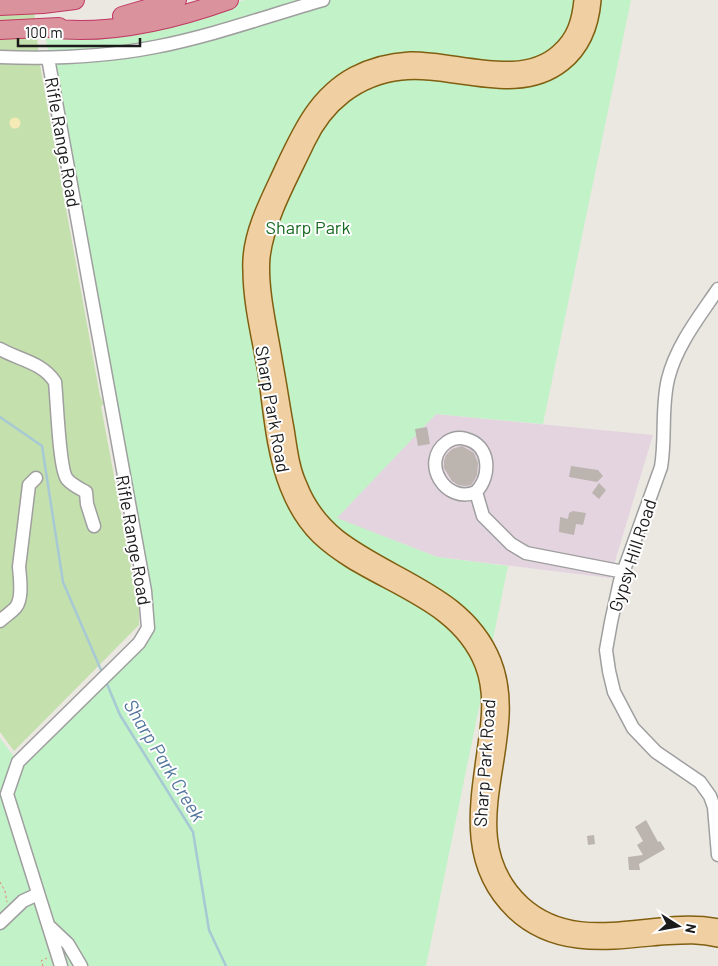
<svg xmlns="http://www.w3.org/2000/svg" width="718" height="966" viewBox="0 0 718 966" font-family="Barlow,sans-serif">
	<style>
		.industrial { fill: #e4d4e0 }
		.grass { fill: #c4e0ad }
		.sand { fill: #f5eab6 }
		.park { fill: #c2f2c7 }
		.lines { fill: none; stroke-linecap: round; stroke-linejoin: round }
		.stream { stroke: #a7c9d4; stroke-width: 2.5 }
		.building { fill: #bbb4af }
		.minor-casing { stroke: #9f9f9f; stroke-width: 15 }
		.major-casing { stroke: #815f11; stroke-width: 18 }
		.highway-casing { stroke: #c03863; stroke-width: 20 }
		.path { stroke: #e88576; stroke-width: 1; stroke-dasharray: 2.5 2.5; stroke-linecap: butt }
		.minor { stroke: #fff; stroke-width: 12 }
		.major { stroke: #f0d0a2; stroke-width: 15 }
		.highway { stroke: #da929d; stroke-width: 18 }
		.labels { text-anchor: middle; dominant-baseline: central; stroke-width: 4; stroke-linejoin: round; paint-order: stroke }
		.street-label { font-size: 18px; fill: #1b1b1b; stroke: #fff }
		.park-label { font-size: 18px; fill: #186a21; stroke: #fff }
		.water-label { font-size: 19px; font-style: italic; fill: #54779e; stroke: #fff }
	</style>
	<rect width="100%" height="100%" fill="#ebe8e2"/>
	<path class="industrial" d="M 436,414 L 653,435 L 610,578 L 437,557 L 336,518 Z"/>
	<path class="grass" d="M 0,0 L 33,0 L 40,65 L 100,396 L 104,404 L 101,406 L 139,610 L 139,625 L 14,751 L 0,732 Z"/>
	<path class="sand" d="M9.5 123a5.5 5.5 0 1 1 11 0a5.5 5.5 0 1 1-11 0Z"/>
	<path class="park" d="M 245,0 L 631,0 L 543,424 L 436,414 L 337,518 L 437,557 L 508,566 L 426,966 L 0,966 L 0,738 L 18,762 L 148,628 L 46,39 L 69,39 L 134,31 Z"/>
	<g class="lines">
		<path class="stream" d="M 0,417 L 42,446 L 63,582 L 101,670
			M 107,684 L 120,715 L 193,832 L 209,930 L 226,966"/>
	</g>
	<path class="building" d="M 427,427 L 430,444 L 418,446 L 415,429 Z
		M 462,446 L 474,453 L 478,463 L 477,475 L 474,481 L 471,485 L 465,486 L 458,485 L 452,481 L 444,468 L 444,461 L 446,455 L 452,449 Z
		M 571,466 L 598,470 L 603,476 L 597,482 L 569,477 Z
		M 599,483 L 606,490 L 599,499 L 592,493 Z
		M 573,511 L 586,513 L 583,525 L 576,524 L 574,535 L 559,532 L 560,517 L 568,519 L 569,513 Z
		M 646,820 L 658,842 L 660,841 L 665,849 L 639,864 L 640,870 L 629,870 L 628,857 L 643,855 L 637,845 L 643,841 L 635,827 Z
		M 594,835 L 595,844 L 588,845 L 587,836 Z"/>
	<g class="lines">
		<defs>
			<path id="minor" d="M 0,57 C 52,59 104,57 155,47 C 212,36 267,16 323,0
				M 48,58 L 145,591 L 148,628 L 139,643 L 18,762 L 7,794 L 61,966
				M 718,289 C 699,317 676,346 668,379 C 661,408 666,439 661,467 L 620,581 L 611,622 L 606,650 L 609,671 L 614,692 L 633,728 L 656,752 L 700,782 L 710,796 L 714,807 L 718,855
				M 0,349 C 19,360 42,362 55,382 C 57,399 59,469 67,479 C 72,485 79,488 86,492 L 87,504 L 94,526
				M 476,492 C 446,505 419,462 447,442 C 453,438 459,437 466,439 C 490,445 492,475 476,492 L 483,516 L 511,544 L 526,553 L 624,572
				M 0,621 C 5,616 12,612 16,607 C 23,598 20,578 19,567 L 29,485 L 36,478
				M 0,923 L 23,901 L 38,894
				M 50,927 L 68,944 L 81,966"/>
			<path id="major" d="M 582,0 C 580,21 575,38 559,52 C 521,87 457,59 410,60 C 391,61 371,66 354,75 C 317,95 301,130 284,166 C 276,184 267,201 260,220 C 254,236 250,253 251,270 C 251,303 260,338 266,372 C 271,408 274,452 288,487 C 295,505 305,522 319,536 C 369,584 456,595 483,665 C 493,691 490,718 486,745 C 478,804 465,864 514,911 C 555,950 608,942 660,937 C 680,936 698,934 718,939
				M 593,0 C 591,25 583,47 563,63 C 517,100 453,66 401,72 C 357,77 325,104 307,142 C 291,176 266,220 262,257 C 259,289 270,332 275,365 C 279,386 282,408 286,429 C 289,448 291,468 299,485 C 307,506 320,523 337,537 C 390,579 466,593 493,661 C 525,740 448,834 522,904 C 579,956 653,914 718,927"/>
			<path id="highway" d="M 0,6 L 43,4 L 75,0
				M 122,16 L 177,0
				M 49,28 C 109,36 173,20 229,0
				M 0,30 L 59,27"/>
		</defs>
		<use href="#minor" class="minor-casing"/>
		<use href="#major" class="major-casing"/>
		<use href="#highway" class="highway-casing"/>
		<path class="path" d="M 0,882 L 5,891 L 7,902
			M 43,966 L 41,961 L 47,958"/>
		<use href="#minor" class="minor"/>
		<use href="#major" class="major"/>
		<use href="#highway" class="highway"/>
	</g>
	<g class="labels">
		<g class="street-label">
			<text transform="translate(63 142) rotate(80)">Rifle Range Road</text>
			<text transform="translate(273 409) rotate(80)">Sharp Park Road</text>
			<text transform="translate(134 540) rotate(80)">Rifle Range Road</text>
			<text transform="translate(632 555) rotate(-72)">Gypsy Hill Road</text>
			<text transform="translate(484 763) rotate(-86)">Sharp Park Road</text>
		</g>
		<g class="park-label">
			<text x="308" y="227">Sharp Park</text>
		</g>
		<g class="water-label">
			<text transform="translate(165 760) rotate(59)">Sharp Park Creek</text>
		</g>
	</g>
	<g transform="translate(678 926) rotate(101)" stroke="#ffffff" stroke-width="4" paint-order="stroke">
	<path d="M0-4L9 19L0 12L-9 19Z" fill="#1b1b1b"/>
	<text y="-8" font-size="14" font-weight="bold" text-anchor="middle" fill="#1b1b1b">N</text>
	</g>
	<path d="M18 38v8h122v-8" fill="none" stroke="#1b1b1b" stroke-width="2.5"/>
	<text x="25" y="38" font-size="15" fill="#1b1b1b" stroke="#ffffff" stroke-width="4" paint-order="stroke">100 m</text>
</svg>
